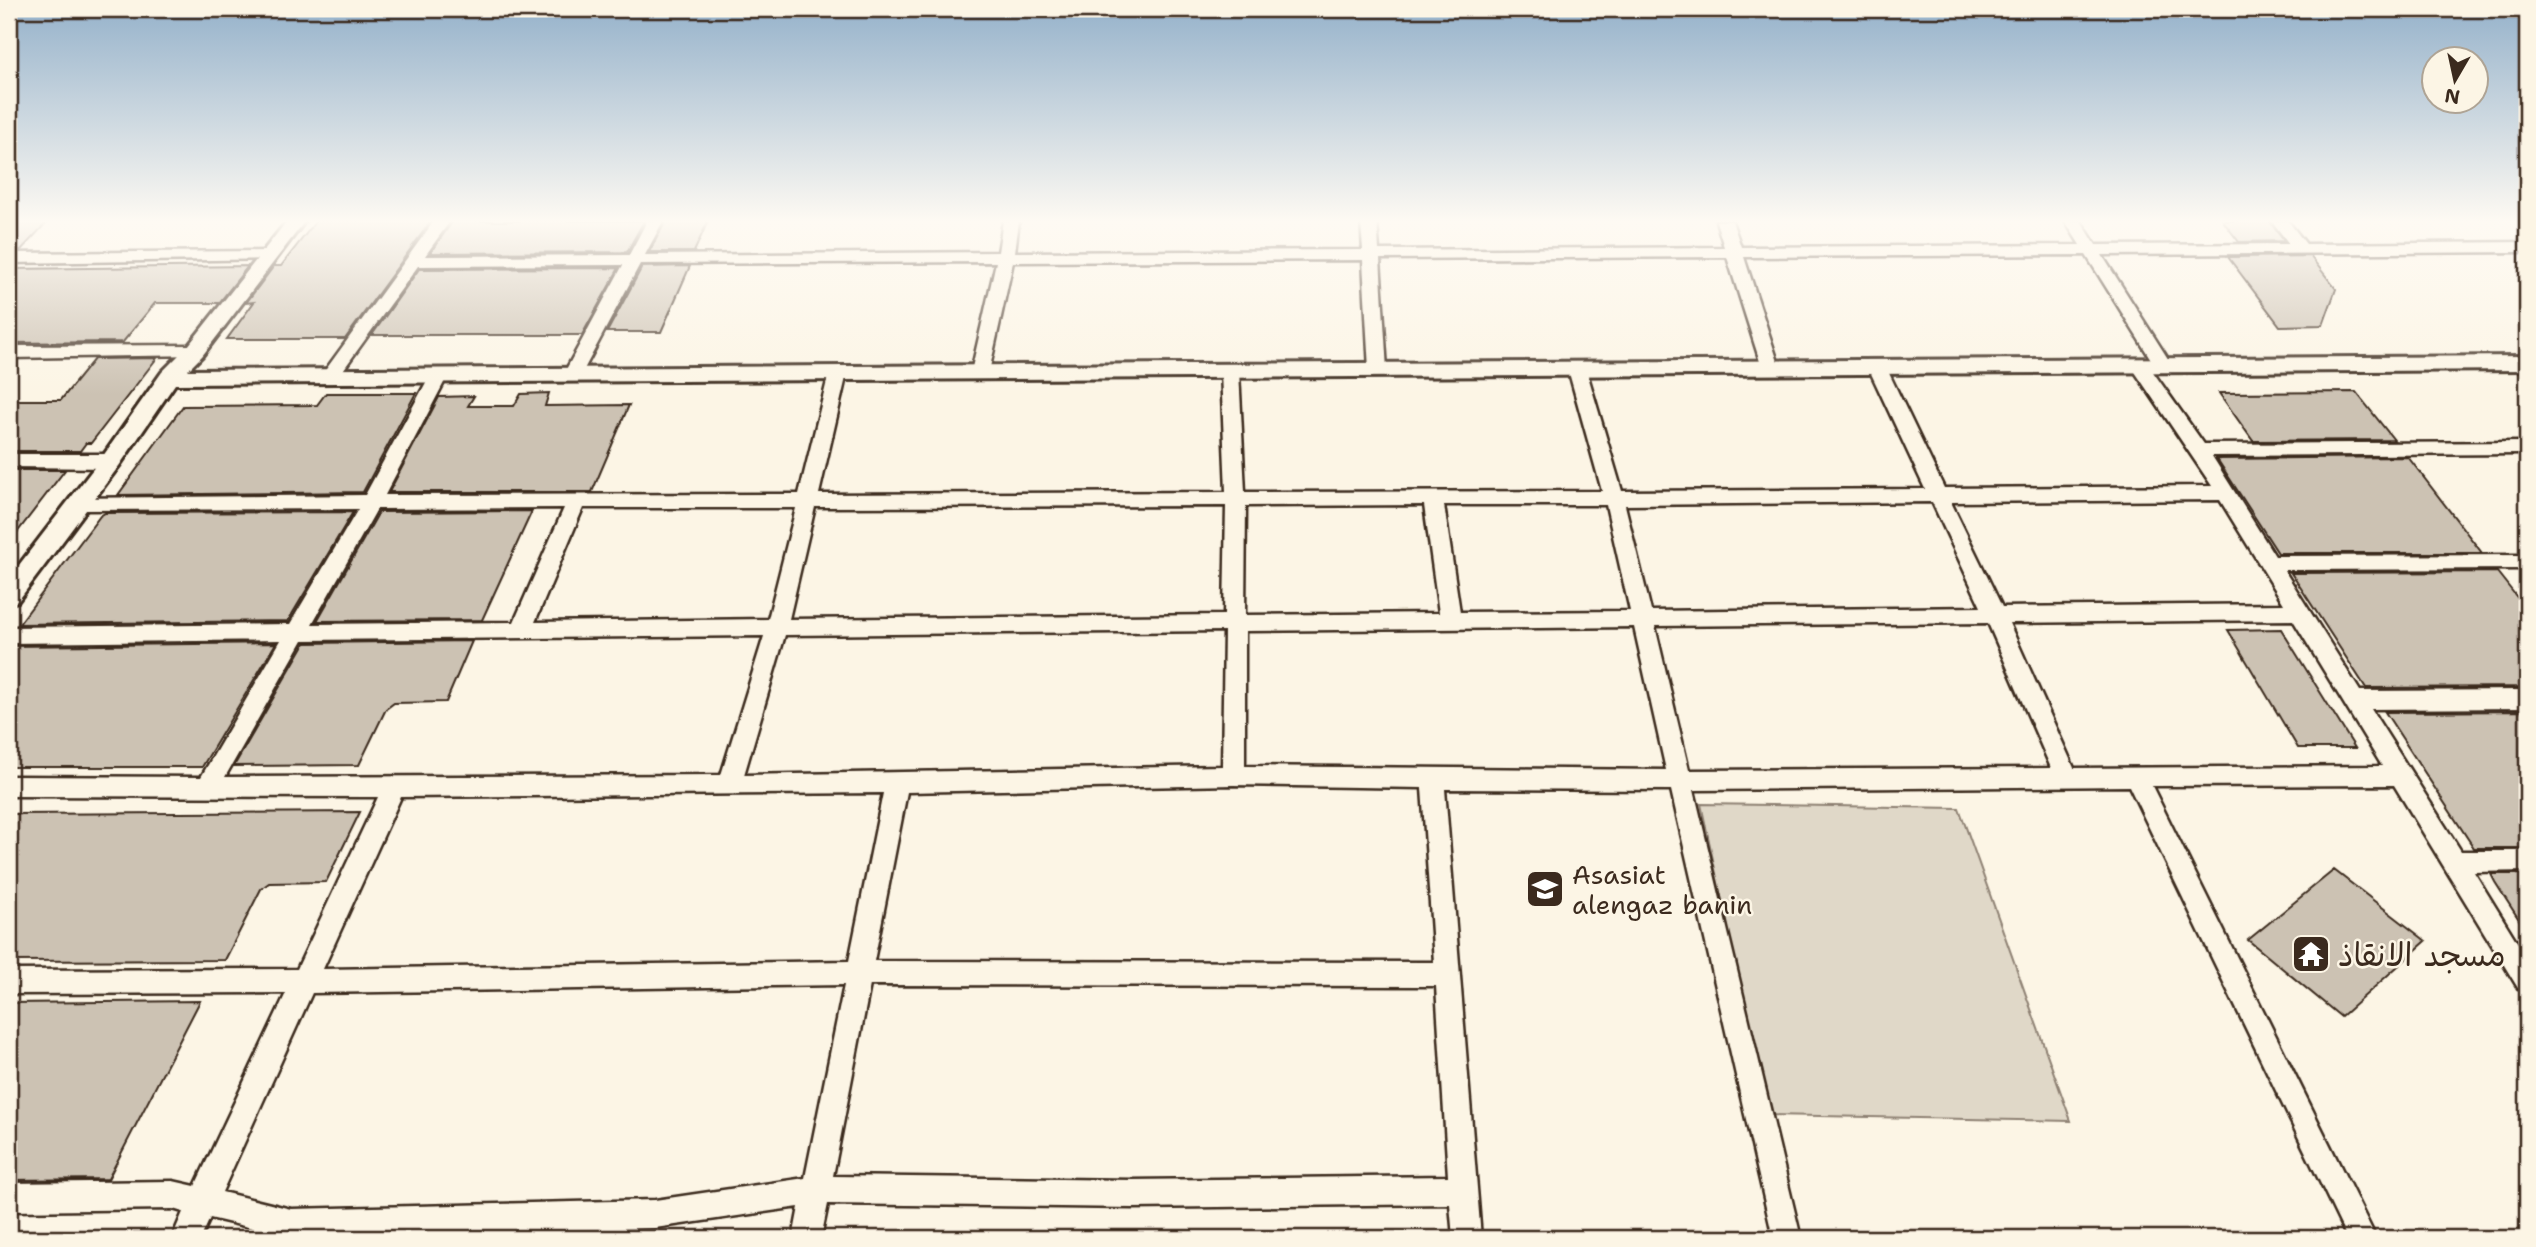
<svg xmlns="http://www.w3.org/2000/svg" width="2536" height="1247" viewBox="0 0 2536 1247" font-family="'Shantell Sans','Playpen Sans Arabic',sans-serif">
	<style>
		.green { fill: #e0d8c8; stroke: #8e8173; stroke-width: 2 }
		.building { fill: #ccc2b3; stroke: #3b2a1e; stroke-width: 2 }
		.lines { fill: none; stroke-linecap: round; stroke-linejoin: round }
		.minor-casing { stroke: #3b2a1e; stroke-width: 5 }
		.tertiary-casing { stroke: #3b2a1e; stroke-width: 6 }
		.minor { fill: #fcf5e5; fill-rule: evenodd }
		.tertiary { fill: #fcf5e5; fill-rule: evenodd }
		.labels { text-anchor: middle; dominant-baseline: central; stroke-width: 5; stroke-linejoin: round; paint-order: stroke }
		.poi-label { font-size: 26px; fill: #3b2a1e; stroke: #fcf5e5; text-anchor: start }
		.near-poi-label { font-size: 32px; fill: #3b2a1e; stroke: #fcf5e5; text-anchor: start }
	</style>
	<rect width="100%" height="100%" fill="#fcf5e5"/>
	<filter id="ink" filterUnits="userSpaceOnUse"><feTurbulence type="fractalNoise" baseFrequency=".0143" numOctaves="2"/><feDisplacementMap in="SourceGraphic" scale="14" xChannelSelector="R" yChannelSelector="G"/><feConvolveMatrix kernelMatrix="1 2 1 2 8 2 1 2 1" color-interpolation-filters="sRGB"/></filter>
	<g filter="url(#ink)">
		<path class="green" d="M 1701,804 L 1959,808 L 2071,1121 L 1768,1115 Z"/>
		<path class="building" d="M 9,221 L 48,221 L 21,250 L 9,250 Z
			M 316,221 L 431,221 L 345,339 L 227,339 L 254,302 L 246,303 L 274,266 L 281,266 Z
			M 453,221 L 644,221 L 627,252 L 430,253 Z
			M 666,221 L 708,221 L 694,252 L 649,252 Z
			M 2223,221 L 2269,221 L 2284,241 L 2239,242 Z
			M 2310,256 L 2336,289 L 2323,325 L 2280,326 L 2228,257 Z
			M 248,266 L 219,303 L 155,303 L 123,342 L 9,343 L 9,269 Z
			M 690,266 L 661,332 L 607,332 L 642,267 Z
			M 619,268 L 582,335 L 372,335 L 419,269 Z
			M 157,358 L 91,443 L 86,443 L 80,451 L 9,451 L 9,400 L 61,400 L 94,359 Z
			M 2356,392 L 2394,440 L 2253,441 L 2219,393 Z
			M 326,393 L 416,393 L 363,492 L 118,495 L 183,406 L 317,405 Z
			M 549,393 L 545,406 L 629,405 L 592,492 L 389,492 L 439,397 L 474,396 L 468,406 L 514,406 L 521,394 Z
			M 2408,457 L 2482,553 L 2278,553 L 2217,459 Z
			M 9,470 L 65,470 L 9,543 Z
			M 532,511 L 482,620 L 317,621 L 379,512 Z
			M 353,512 L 288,621 L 19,624 L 100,516 L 105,513 Z
			M 2497,572 L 2527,610 L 2527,687 L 2366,688 L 2291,573 Z
			M 2281,629 L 2317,687 L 2355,748 L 2298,748 L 2228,630 Z
			M 472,641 L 446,702 L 394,703 L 386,709 L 359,765 L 234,766 L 305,643 Z
			M 276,643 L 202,767 L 9,767 L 9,646 Z
			M 2527,711 L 2527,848 L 2474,848 L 2385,712 Z
			M 360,812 L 326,882 L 269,883 L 261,889 L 225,960 L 9,961 L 9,814 Z
			M 2334,870 L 2426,941 L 2341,1017 L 2248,940 Z
			M 2491,874 L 2527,874 L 2527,932 L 2495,882 Z
			M 200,1001 L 108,1179 L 9,1180 L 9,1003 Z"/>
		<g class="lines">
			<defs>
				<path id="minor" d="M 434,221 L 450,221 L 425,256 L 629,255 L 647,221 L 663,221 L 645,255 L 998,252 L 1003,221 L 1019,221 L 1015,252 L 1363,250 L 1361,221 L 1377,221 L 1379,250 L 1724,247 L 1716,221 L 1732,221 L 1741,247 L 2080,245 L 2065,221 L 2081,221 L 2096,245 L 2289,244 L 2272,221 L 2288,221 L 2306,244 L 2527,242 L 2527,252 L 2102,255 L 2172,365 L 2163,371 L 2157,369 L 2086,255 L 1744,257 L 1780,368 L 1771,374 L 1762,368 L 1727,257 L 1380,259 L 1387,370 L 1378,376 L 1369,370 L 1363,260 L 1013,262 L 989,372 L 980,378 L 971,372 L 996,262 L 640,264 L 581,375 L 572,381 L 563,375 L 623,265 L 418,266 L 336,380 L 324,380 L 321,376 L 324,372 Z
					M 269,251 L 277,256 L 275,259 L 9,263 L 9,253 Z
					M 195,345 L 204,351 L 201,355 L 9,358 L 9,346 Z
					M 2140,360 L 2146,362 L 2204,444 L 2527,442 L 2527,454 L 2212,456 L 2275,556 L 2527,555 L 2527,569 L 2284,570 L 2360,691 L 2527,690 L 2527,708 L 2371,709 L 2461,851 L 2527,851 L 2527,871 L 2474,872 L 2527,958 L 2527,992 L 2518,988 L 2394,785 L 2152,786 L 2376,1238 L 2347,1238 L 2129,786 L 1694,790 L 1801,1238 L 1773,1238 L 1671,790 L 1445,789 L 1481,1238 L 1453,1238 L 1450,1204 L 1132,1208 L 828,1204 L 821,1238 L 793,1238 L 799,1207 L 655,1228 L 291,1237 L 210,1218 L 201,1238 L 172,1238 L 183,1212 L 173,1209 L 9,1211 L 9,1183 L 173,1181 L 195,1186 L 286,993 L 9,994 L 9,970 L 297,969 L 378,797 L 9,796 L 9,776 L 201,777 L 281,640 L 9,643 L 9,627 L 290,624 L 358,509 L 79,510 L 72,508 L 69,503 L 72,498 L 365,495 L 430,375 L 439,369 L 448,375 L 385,495 L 799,494 L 829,373 L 838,367 L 847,373 L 819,494 L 1226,492 L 1221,371 L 1230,365 L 1239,371 L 1245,492 L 1602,491 L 1568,369 L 1577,363 L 1586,369 L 1622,491 L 1925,489 L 1868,367 L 1877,361 L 1886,367 L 1944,488 L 2212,486 L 2131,366 ZM 2220,500 L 2284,604 L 2002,607 L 1951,502 ZM 1932,502 L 1981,607 L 1651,611 L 1625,505 ZM 1424,505 L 1439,613 L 1245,615 L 1246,506 ZM 1444,505 L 1606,505 L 1630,611 L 1460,612 ZM 1226,506 L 1224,615 L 789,619 L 815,507 ZM 564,508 L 514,622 L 312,624 L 377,509 ZM 583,508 L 796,508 L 768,619 L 535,622 ZM 2293,620 L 2382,766 L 2074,768 L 2009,623 ZM 1988,623 L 2051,768 L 1689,770 L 1655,626 ZM 1634,627 L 1666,770 L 1245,766 L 1245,631 ZM 1224,631 L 1222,766 L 744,775 L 785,635 ZM 764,636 L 721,775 L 225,777 L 303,640 ZM 1233,785 L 1422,788 L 1434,962 L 874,961 L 907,792 ZM 883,793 L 849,961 L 323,969 L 401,797 ZM 844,985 L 805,1178 L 655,1200 L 291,1209 L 222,1192 L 312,993 ZM 870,985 L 1436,986 L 1448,1176 L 1132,1180 L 833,1176 Z
					M 9,454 L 111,454 L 118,456 L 120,461 L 118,466 L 111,468 L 9,467 Z"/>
				<path id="tertiary" d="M 287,221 L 305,221 L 202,356 L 188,370 L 2527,356 L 2527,370 L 175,384 L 119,466 L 18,601 L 9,604 L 9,578 L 103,456 L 162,372 L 188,346 Z"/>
			</defs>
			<use href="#minor" class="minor-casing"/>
			<use href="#tertiary" class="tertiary-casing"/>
			<use href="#minor" class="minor"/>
			<use href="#tertiary" class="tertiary"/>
		</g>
	</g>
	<linearGradient id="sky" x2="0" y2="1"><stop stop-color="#94b1ca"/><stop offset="0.56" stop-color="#fefaf3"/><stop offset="1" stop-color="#fefaf3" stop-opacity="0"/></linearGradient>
	<rect width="2536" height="395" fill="url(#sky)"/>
	<defs>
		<symbol id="school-square" viewBox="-11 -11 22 22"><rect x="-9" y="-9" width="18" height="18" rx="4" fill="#3b2a1e" stroke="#fcf5e5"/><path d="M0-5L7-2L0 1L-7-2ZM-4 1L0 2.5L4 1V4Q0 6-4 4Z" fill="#fff"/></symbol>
		<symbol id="temple-square" viewBox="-11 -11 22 22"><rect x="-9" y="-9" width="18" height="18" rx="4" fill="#3b2a1e" stroke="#fcf5e5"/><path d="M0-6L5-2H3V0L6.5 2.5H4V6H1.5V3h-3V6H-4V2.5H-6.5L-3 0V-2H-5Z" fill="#fff"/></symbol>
	</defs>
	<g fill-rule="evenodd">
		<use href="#school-square" x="1523" y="867" width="44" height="44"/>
		<use href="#temple-square" x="2289" y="932" width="44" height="44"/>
	</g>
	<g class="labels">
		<g class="poi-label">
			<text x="1572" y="874">Asasiat<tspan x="1572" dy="30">alengaz banin</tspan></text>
		</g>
		<g class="near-poi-label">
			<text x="2338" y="954">مسجد الانقاذ</text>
		</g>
	</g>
	<rect width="2536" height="1247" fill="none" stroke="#fcf5e5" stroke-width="35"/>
	<rect x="18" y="18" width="2501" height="1212" fill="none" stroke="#3b2a1e" stroke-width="2.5" filter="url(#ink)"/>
	<g transform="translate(2455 80) rotate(189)"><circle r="33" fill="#fcf5e5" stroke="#afa495" stroke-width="2"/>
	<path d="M0-5L12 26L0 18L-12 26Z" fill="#3b2a1e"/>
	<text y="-10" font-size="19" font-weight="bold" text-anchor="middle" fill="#3b2a1e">N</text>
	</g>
</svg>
